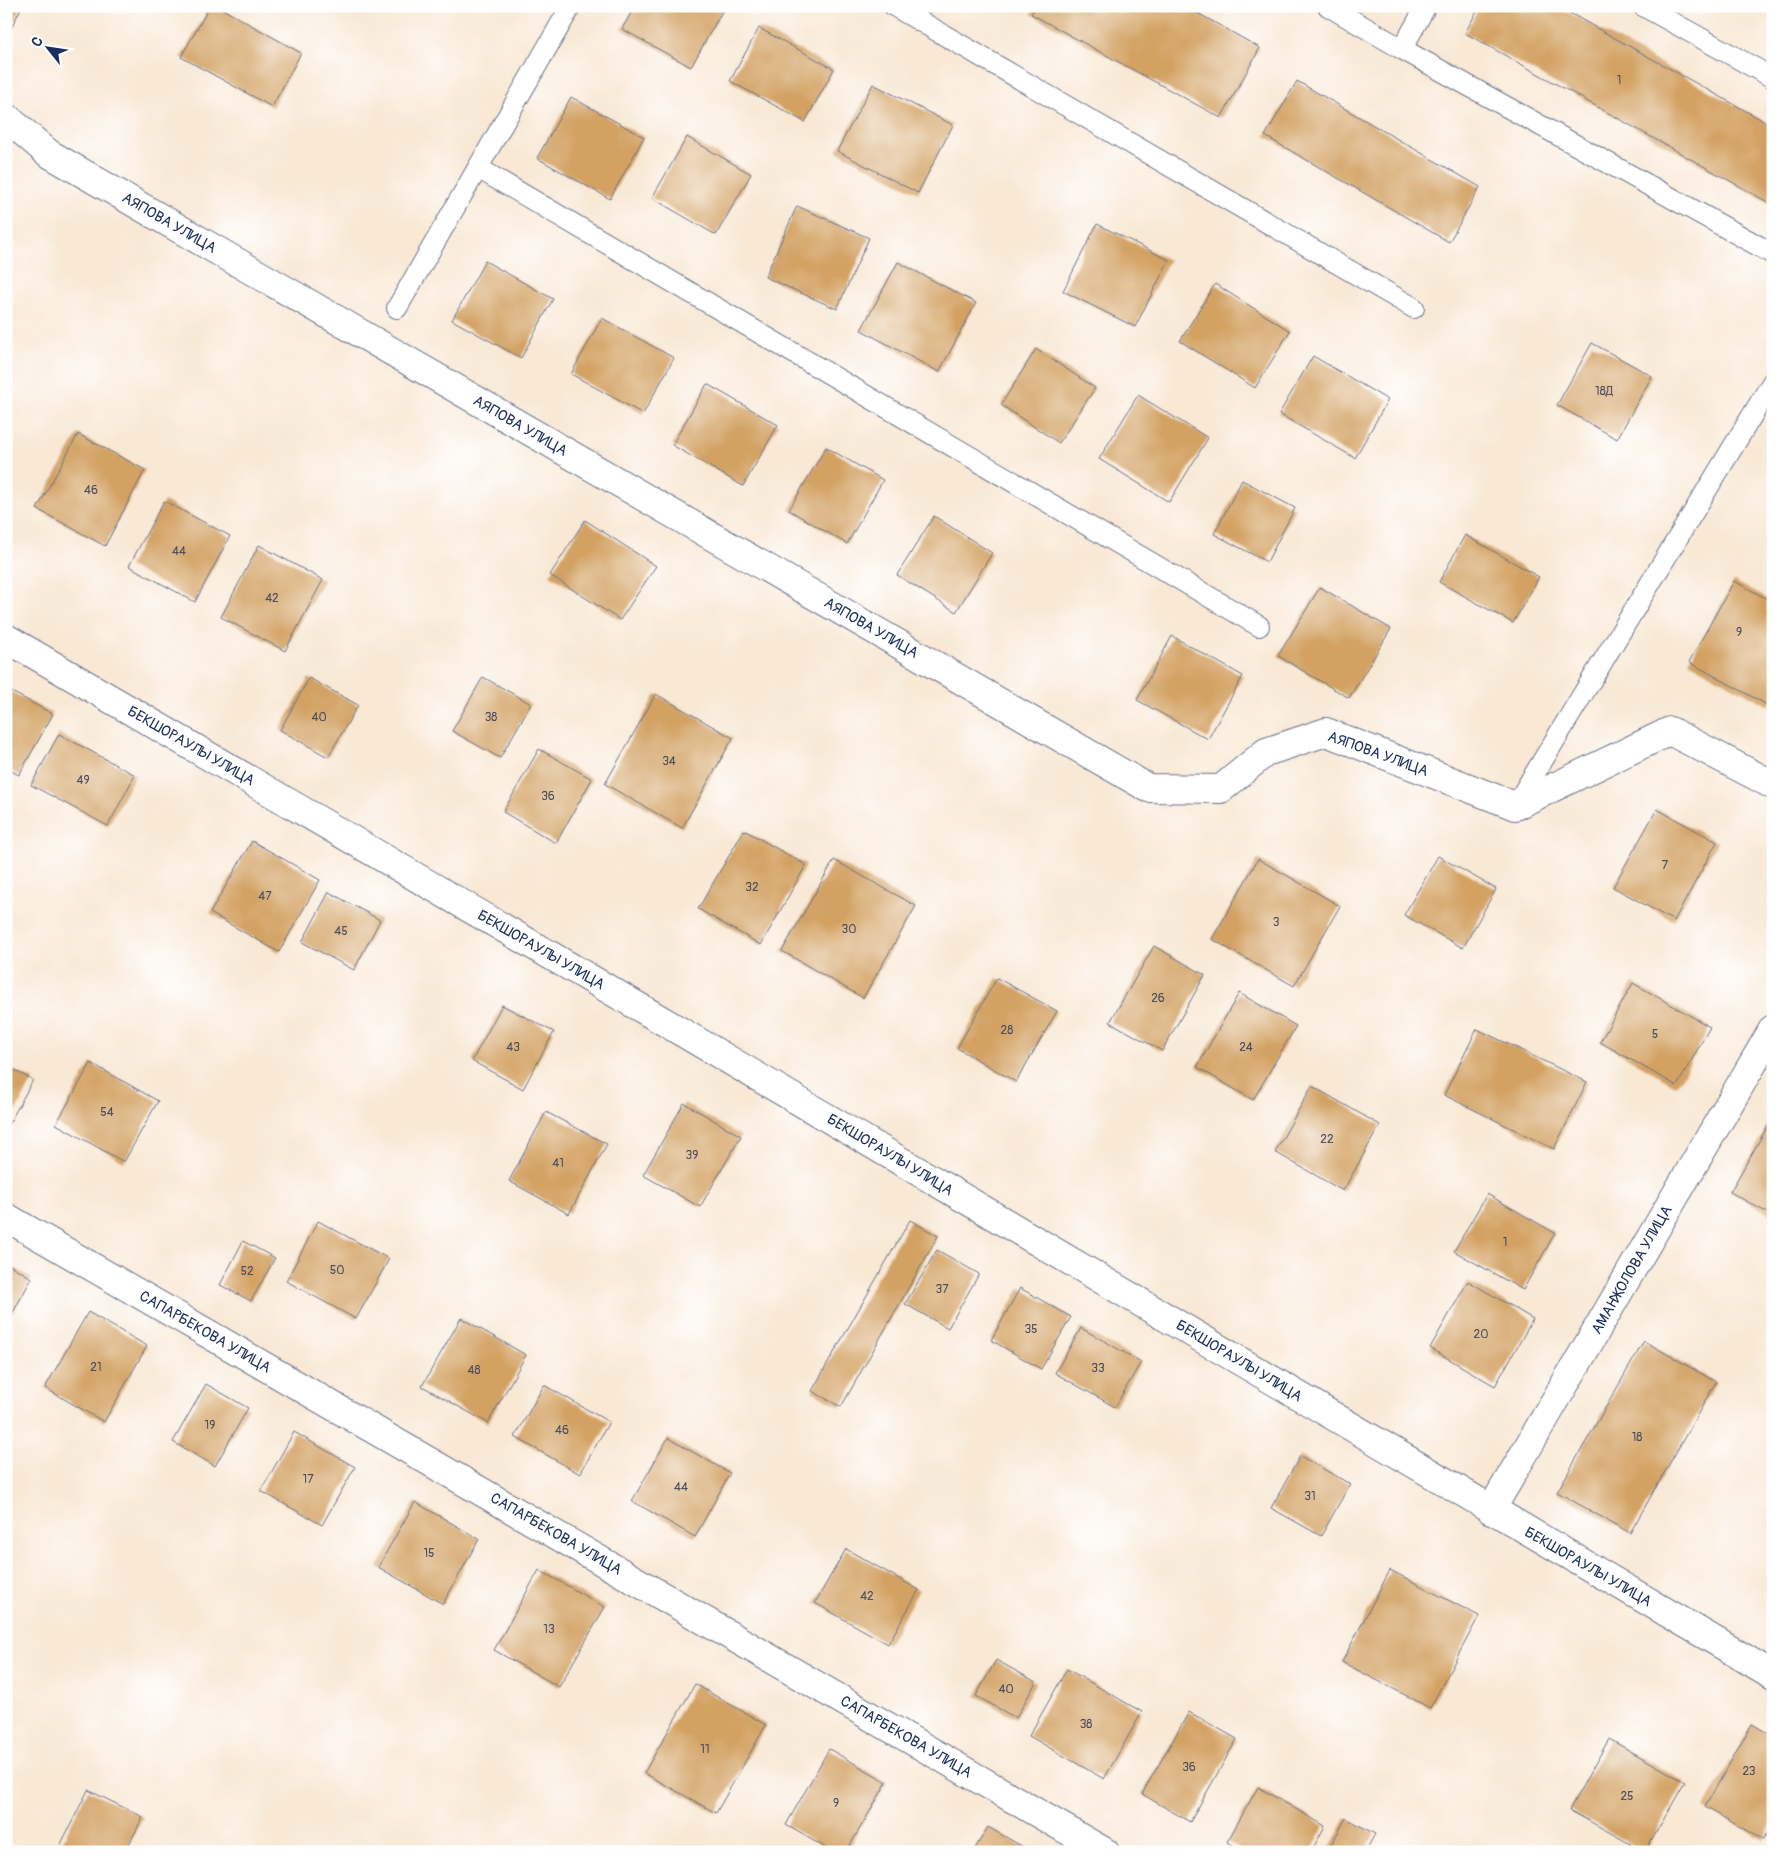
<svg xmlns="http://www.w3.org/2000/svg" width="1779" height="1858" viewBox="0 0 1779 1858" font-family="Pangolin,sans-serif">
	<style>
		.building { fill: #d3a264 }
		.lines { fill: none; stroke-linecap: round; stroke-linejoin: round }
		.lane-casing { stroke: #687087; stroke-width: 22 }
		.street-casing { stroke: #687087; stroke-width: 30 }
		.lane { stroke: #fff; stroke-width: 20 }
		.street { stroke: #fff; stroke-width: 28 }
		.labels { text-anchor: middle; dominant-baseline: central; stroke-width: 5; stroke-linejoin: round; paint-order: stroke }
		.number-label { font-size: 12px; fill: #494c60 }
		.street-label { font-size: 15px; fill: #1b2f5e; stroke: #fff }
	</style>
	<rect width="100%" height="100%" fill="#fff"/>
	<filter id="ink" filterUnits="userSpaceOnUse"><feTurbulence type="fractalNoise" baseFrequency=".02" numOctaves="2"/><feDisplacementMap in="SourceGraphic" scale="10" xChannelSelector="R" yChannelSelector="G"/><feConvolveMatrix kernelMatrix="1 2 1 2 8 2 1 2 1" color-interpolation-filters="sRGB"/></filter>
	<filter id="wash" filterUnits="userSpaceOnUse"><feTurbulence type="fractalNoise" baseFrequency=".0096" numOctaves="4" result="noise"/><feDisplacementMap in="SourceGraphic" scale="20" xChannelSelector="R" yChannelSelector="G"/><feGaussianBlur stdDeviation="1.12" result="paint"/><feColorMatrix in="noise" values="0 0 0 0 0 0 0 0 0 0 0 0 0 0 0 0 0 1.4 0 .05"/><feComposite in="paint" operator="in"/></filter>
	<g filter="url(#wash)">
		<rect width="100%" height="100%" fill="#f8e8d4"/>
		<g id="blocks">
			<path class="building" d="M 6,6 L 22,6 L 6,39 Z
				M 210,6 L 217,6 L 301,53 L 272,107 L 181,57 Z
				M 635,6 L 725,6 L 691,67 L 622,29 Z
				M 1036,6 L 1185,6 L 1260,48 L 1221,118 L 1031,14 Z
				M 1480,6 L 1557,6 L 1773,126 L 1773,205 L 1465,33 Z
				M 759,28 L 834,69 L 805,122 L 730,81 Z
				M 1297,81 L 1480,187 L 1449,242 L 1265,136 Z
				M 873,84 L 953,125 L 918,193 L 837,151 Z
				M 571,97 L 644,137 L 610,199 L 537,158 Z
				M 687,137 L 751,174 L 716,235 L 652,198 Z
				M 797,206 L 869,238 L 837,309 L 765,277 Z
				M 1097,224 L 1169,260 L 1135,327 L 1063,291 Z
				M 485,261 L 553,299 L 521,358 L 452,320 Z
				M 898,262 L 976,303 L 939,372 L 861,330 Z
				M 1215,284 L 1290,331 L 1255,388 L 1180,341 Z
				M 602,318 L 674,358 L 643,414 L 571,374 Z
				M 1592,343 L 1652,376 L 1617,439 L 1557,405 Z
				M 1036,349 L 1095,388 L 1059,443 L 1001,405 Z
				M 1313,356 L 1388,400 L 1355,458 L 1279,414 Z
				M 707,384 L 778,425 L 743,486 L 672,445 Z
				M 1138,395 L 1208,438 L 1169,502 L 1099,459 Z
				M 78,434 L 145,470 L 105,546 L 37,509 Z
				M 826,447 L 883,480 L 847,544 L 789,510 Z
				M 1242,480 L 1295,508 L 1267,562 L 1214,534 Z
				M 164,501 L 230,536 L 195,602 L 129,566 Z
				M 934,516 L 992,553 L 956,612 L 897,575 Z
				M 585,520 L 656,566 L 620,620 L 550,575 Z
				M 1465,535 L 1539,577 L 1513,623 L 1439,582 Z
				M 259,545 L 323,580 L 285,651 L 221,617 Z
				M 1734,581 L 1773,602 L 1773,699 L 1769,706 L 1689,662 Z
				M 1320,587 L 1391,629 L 1349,698 L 1278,656 Z
				M 1172,636 L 1243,676 L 1208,739 L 1137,700 Z
				M 483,677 L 531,704 L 500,758 L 452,731 Z
				M 309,678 L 358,705 L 328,757 L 280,730 Z
				M 6,689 L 53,714 L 19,775 L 6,768 Z
				M 656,694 L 733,738 L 682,828 L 605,784 Z
				M 59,734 L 135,775 L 108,826 L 31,785 Z
				M 539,749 L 592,779 L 556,843 L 503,812 Z
				M 1657,809 L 1717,842 L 1674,921 L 1613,887 Z
				M 744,830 L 806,865 L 761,945 L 698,909 Z
				M 252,841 L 320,880 L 279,952 L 210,913 Z
				M 1438,856 L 1496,889 L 1463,948 L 1404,915 Z
				M 1258,859 L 1340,906 L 1294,986 L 1212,939 Z
				M 834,860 L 916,906 L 863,998 L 782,951 Z
				M 329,892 L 380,920 L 354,970 L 302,942 Z
				M 1154,946 L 1205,975 L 1162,1051 L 1110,1022 Z
				M 997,978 L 1057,1011 L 1016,1082 L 957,1048 Z
				M 1633,983 L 1710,1027 L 1677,1086 L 1600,1042 Z
				M 1239,993 L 1296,1026 L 1253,1100 L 1197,1067 Z
				M 502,1005 L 554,1032 L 523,1089 L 472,1061 Z
				M 1477,1029 L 1587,1082 L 1554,1149 L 1444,1095 Z
				M 91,1063 L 158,1101 L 124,1162 L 56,1124 Z
				M 6,1066 L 33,1080 L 6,1129 Z
				M 1312,1086 L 1380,1125 L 1343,1191 L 1275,1152 Z
				M 684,1103 L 741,1136 L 700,1207 L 643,1175 Z
				M 546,1112 L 607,1144 L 569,1214 L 509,1181 Z
				M 1770,1122 L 1773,1124 L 1773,1216 L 1730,1192 Z
				M 1487,1194 L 1555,1233 L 1523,1290 L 1454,1251 Z
				M 910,1220 L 938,1236 L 841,1407 L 812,1391 Z
				M 318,1221 L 389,1259 L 356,1319 L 286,1281 Z
				M 243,1241 L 275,1258 L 251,1301 L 220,1285 Z
				M 937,1250 L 979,1274 L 948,1328 L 905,1304 Z
				M 6,1263 L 32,1278 L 6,1325 Z
				M 1468,1281 L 1533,1319 L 1495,1386 L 1430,1348 Z
				M 1020,1288 L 1071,1317 L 1041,1369 L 991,1340 Z
				M 88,1312 L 147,1346 L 104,1422 L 45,1388 Z
				M 461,1318 L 526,1355 L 488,1423 L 422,1386 Z
				M 1081,1328 L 1141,1362 L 1115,1407 L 1055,1373 Z
				M 1644,1341 L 1716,1382 L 1630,1533 L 1557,1492 Z
				M 206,1384 L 248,1408 L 215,1466 L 173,1442 Z
				M 544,1385 L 609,1422 L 580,1474 L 515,1437 Z
				M 294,1432 L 355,1467 L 322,1525 L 261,1491 Z
				M 668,1438 L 730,1473 L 695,1537 L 632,1501 Z
				M 1300,1456 L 1350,1484 L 1321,1536 L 1271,1508 Z
				M 415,1502 L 479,1539 L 443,1604 L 378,1567 Z
				M 846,1549 L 919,1590 L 888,1644 L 815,1603 Z
				M 539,1570 L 605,1607 L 559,1687 L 494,1650 Z
				M 1390,1570 L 1479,1616 L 1430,1708 L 1342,1662 Z
				M 996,1660 L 1036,1682 L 1016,1718 L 976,1696 Z
				M 1067,1669 L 1142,1712 L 1104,1779 L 1029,1736 Z
				M 695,1684 L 766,1725 L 716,1813 L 644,1773 Z
				M 1189,1712 L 1237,1739 L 1190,1822 L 1142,1794 Z
				M 1752,1724 L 1773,1736 L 1773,1822 L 1763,1840 L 1705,1807 Z
				M 1609,1739 L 1685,1782 L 1645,1852 L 1569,1810 Z
				M 829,1749 L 887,1782 L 846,1852 L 833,1852 L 786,1825 Z
				M 1258,1787 L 1325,1826 L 1311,1852 L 1243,1852 L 1227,1842 Z
				M 88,1790 L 143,1817 L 125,1852 L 57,1852 Z
				M 1346,1818 L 1375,1834 L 1365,1852 L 1327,1852 Z
				M 988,1827 L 1032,1852 L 973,1852 Z"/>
		</g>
	</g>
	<g filter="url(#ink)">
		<use href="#blocks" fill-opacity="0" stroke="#687087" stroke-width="1"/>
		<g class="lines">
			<defs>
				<path id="lane" d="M 894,6 L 1414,308
					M 1328,6 L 1402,49
					M 1426,6 L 1402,49 L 1773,254
					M 1643,6 L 1773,78
					M 478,168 L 1259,626
					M 397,308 L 571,6
					M 1515,806 L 1773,381"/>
				<path id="street" d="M 6,117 L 48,153 L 1148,788 L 1221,789 L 1266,752 L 1326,732 L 1515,806 L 1670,731 L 1773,785
					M 6,638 L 651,1014 L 1773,1675
					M 6,1217 L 1105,1852
					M 1491,1510 L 1773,1029"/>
			</defs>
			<use href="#lane" class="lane-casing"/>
			<use href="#street" class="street-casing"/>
			<use href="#lane" class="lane"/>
			<use href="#street" class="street"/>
		</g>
	</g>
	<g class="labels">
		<g class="number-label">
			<text x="1619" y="80">1</text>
			<text x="1604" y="391">18Д</text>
			<text x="91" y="490">46</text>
			<text x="179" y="551">44</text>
			<text x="272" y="598">42</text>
			<text x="1739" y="632">9</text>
			<text x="319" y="717">40</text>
			<text x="491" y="717">38</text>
			<text x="669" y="761">34</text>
			<text x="83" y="780">49</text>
			<text x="548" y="796">36</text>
			<text x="1665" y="865">7</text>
			<text x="752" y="887">32</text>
			<text x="265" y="896">47</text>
			<text x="1276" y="922">3</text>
			<text x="849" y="929">30</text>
			<text x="341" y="931">45</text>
			<text x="1158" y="998">26</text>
			<text x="1007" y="1030">28</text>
			<text x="1655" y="1034">5</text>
			<text x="513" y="1047">43</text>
			<text x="1246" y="1047">24</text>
			<text x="107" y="1112">54</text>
			<text x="1327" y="1139">22</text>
			<text x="692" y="1155">39</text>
			<text x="558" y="1163">41</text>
			<text x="1505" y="1242">1</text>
			<text x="337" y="1270">50</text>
			<text x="247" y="1271">52</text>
			<text x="942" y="1289">37</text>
			<text x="1031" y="1329">35</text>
			<text x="1481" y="1334">20</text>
			<text x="96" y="1367">21</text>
			<text x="1098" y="1368">33</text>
			<text x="474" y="1370">48</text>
			<text x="210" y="1425">19</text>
			<text x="562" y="1430">46</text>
			<text x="1637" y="1437">18</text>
			<text x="308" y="1479">17</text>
			<text x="681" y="1487">44</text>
			<text x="1310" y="1496">31</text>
			<text x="429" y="1553">15</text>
			<text x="867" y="1596">42</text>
			<text x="549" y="1629">13</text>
			<text x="1006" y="1689">40</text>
			<text x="1086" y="1724">38</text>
			<text x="705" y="1749">11</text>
			<text x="1189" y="1767">36</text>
			<text x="1749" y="1771">23</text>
			<text x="1627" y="1796">25</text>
			<text x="836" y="1803">9</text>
		</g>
		<g class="street-label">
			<text transform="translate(169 223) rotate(30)">АЯПОВА УЛИЦА</text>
			<text transform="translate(520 426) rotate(30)">АЯПОВА УЛИЦА</text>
			<text transform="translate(871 628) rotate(30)">АЯПОВА УЛИЦА</text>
			<text transform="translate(191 746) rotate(30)">БЕКШОРАУЛЫ УЛИЦА</text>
			<text transform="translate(1378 754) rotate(20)">АЯПОВА УЛИЦА</text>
			<text transform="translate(541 950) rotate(30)">БЕКШОРАУЛЫ УЛИЦА</text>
			<text transform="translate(890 1155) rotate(31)">БЕКШОРАУЛЫ УЛИЦА</text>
			<text transform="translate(1632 1270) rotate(-60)">АМАНЖОЛОВА УЛИЦА</text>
			<text transform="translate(205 1332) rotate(30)">САПАРБЕКОВА УЛИЦА</text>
			<text transform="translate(1239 1361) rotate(31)">БЕКШОРАУЛЫ УЛИЦА</text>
			<text transform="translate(556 1534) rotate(30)">САПАРБЕКОВА УЛИЦА</text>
			<text transform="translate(1588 1567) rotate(30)">БЕКШОРАУЛЫ УЛИЦА</text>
			<text transform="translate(906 1737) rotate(30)">САПАРБЕКОВА УЛИЦА</text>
		</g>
	</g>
	<rect width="1779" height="1858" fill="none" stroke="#fff" stroke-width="25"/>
	<g transform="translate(48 48) rotate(300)" stroke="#ffffff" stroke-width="4" paint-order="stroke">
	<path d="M0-4L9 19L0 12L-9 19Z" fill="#1b2f5e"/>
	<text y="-8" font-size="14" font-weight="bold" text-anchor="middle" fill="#1b2f5e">С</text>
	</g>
</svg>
